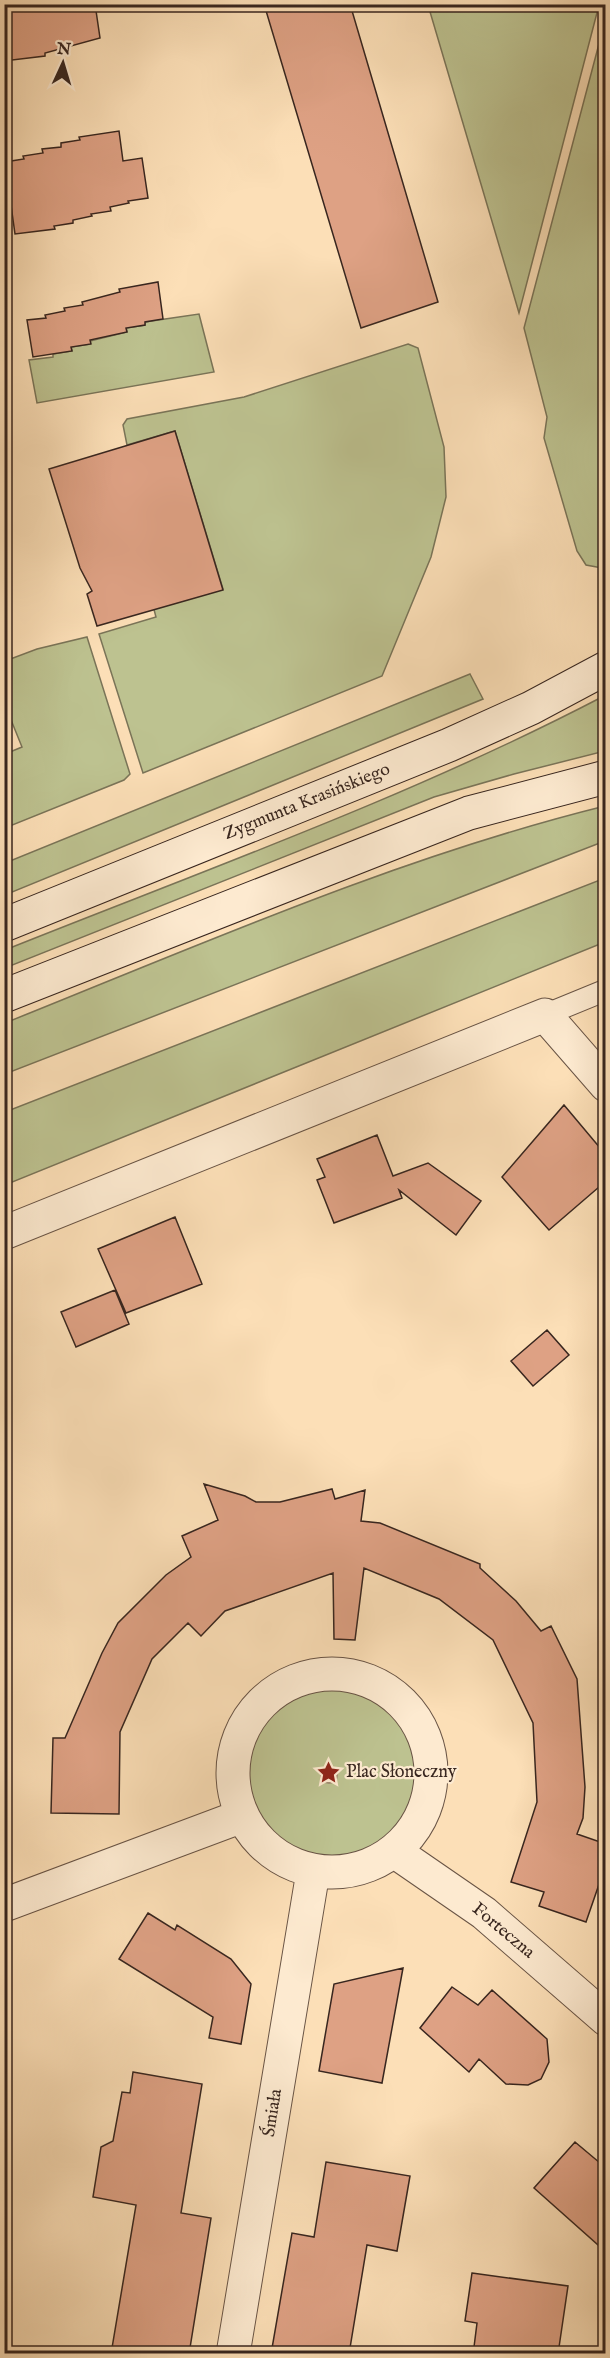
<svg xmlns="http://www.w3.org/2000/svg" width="610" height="2358" viewBox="0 0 610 2358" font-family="'IM FELL English',serif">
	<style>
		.green { fill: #bdc290; stroke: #7a7458; stroke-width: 1.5 }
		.building { fill: #dea184; stroke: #38261f; stroke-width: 1.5 }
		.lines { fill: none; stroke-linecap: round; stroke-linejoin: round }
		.lane-casing { stroke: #695445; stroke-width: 23 }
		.street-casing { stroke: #695445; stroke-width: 35 }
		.secondary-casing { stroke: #38261f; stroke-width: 35 }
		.lane { stroke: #fdead0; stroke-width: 21 }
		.street { stroke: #fdead0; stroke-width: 33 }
		.secondary { stroke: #fdead0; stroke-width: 33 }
		.tree { fill: #a28f73 }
		.labels { text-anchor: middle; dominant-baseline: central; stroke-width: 4.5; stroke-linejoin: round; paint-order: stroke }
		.street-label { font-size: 18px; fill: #38261f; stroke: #fdead0 }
		.poi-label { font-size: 18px; fill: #38261f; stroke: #fdead0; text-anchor: start }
	</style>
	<rect width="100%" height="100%" fill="#fcdfb7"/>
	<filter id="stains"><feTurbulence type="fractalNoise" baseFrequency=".00333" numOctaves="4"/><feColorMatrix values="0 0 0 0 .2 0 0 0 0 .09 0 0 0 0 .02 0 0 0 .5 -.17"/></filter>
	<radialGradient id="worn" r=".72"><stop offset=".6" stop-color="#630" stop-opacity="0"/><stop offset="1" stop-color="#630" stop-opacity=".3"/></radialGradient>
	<path class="green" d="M 428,5 L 599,5 L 519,313 L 512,289 Z
		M 605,21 L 606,566 L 602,568 L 586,565 L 577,551 L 544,438 L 547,417 L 524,328 Z
		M 199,314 L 214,372 L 37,403 L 29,360 L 53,357 L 53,354 L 72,351 L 71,347 L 90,344 L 90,341 L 127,332 L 126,328 L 145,325 L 145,322 Z
		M 408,344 L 418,348 L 444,447 L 446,497 L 431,557 L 382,676 L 143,773 L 99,634 L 156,617 L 152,602 L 175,603 L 223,589 L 175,431 L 127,445 L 123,425 L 127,419 L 244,397 Z
		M 87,637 L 130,774 L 124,780 L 5,828 L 5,754 L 22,747 L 5,705 L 5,661 L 37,649 Z
		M 470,674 L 483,699 L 5,895 L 5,863 Z
		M 602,697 L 605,707 L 605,751 L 514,774 L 434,797 L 5,968 L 5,950 C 205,870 410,797 602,697 Z
		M 605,806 L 605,841 L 5,1074 L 5,1023 C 202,944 399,857 605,806 Z
		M 605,878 L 605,942 L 5,1185 L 5,1112 Z
		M247 1772a85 85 0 1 1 170 0a85 85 0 1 1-170 0Z"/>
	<path class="building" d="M 4,4 L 95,4 L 100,38 L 45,53 L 45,56 L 4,61 Z
		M 264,4 L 350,4 L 438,302 L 361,328 Z
		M 119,131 L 123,161 L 142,158 L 148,198 L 128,201 L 129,203 L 110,207 L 111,211 L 91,214 L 92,216 L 73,220 L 73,223 L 54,226 L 55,229 L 15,234 L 5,162 L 24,159 L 23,156 L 43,153 L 42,149 L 61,147 L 61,143 L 80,140 L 79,137 Z
		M 158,282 L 163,319 L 145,322 L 145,325 L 126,328 L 127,332 L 90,340 L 91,344 L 71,347 L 72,351 L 33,357 L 27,320 L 46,318 L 45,315 L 65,311 L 64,308 L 83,305 L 82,302 L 120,292 L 119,289 Z
		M 175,431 L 223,590 L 97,626 L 87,594 L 92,591 L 80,568 L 49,469 Z
		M 564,1105 L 606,1155 L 606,1181 L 549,1230 L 502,1177 Z
		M 377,1135 L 393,1176 L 428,1163 L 481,1201 L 456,1235 L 399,1190 L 402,1198 L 334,1223 L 317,1180 L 325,1177 L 317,1159 Z
		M 175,1217 L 202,1284 L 126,1313 L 98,1249 Z
		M 115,1290 L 129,1324 L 76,1347 L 61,1312 Z
		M 547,1330 L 569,1355 L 533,1386 L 511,1361 Z
		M 204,1484 L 245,1496 L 256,1502 L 280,1502 L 332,1489 L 335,1499 L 365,1490 L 361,1521 L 380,1523 L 480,1564 L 480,1568 L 516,1601 L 541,1631 L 551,1626 L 577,1679 L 585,1787 L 583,1818 L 577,1834 L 606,1844 L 606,1864 L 586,1922 L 539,1906 L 544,1892 L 511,1882 L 537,1802 L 533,1723 L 493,1640 L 439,1599 L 364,1568 L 355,1640 L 334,1639 L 333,1573 L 225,1611 L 201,1636 L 188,1623 L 152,1659 L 120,1732 L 119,1814 L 51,1813 L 53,1738 L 65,1738 L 102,1653 L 118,1623 L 166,1575 L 191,1557 L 182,1536 L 218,1520 Z
		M 148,1913 L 175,1930 L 177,1925 L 231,1959 L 251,1984 L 241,2044 L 209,2038 L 213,2017 L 119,1959 Z
		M 403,1968 L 382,2083 L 319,2071 L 334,1984 Z
		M 452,1987 L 478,2005 L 492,1990 L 547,2039 L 549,2062 L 541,2079 L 528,2085 L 506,2084 L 479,2059 L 469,2072 L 420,2028 Z
		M 133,2072 L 202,2084 L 181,2213 L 211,2218 L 189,2354 L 111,2354 L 136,2205 L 93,2197 L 101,2147 L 113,2141 L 122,2092 L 130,2093 Z
		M 575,2142 L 606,2168 L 606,2252 L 534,2188 Z
		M 326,2162 L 410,2176 L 397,2251 L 367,2245 L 349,2354 L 271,2354 L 292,2233 L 314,2237 Z
		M 472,2273 L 568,2286 L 558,2354 L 521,2354 L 474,2347 L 477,2323 L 465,2321 Z"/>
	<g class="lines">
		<defs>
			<path id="lane" d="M 545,1015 L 606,990"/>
			<path id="street" d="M 4,1233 L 545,1015 L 606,1085
				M233 1773a99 99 0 1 1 198 0a99 99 0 1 1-198 0Z
				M 394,1851 L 484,1913 L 606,2019
				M 4,1905 L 242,1816
				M 233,2354 L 313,1872"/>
			<path id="secondary" d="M 4,925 L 449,745 L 531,708 L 606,668
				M 4,996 L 469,813 L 606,777"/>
		</defs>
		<use href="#lane" class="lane-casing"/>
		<use href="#street" class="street-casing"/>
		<use href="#secondary" class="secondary-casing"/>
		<use href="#lane" class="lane"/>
		<use href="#street" class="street"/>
		<use href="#secondary" class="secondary"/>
	</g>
	<circle class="tree" cx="329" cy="1775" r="9"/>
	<defs>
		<symbol id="sight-bare" viewBox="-9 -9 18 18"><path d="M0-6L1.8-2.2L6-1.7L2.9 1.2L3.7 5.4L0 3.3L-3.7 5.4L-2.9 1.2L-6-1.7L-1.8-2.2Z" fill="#8f2418" stroke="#fdead0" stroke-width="2.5" paint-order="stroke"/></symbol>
	</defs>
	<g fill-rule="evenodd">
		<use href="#sight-bare" x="312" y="1756" width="33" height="33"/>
	</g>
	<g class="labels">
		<g class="street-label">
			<text transform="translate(307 802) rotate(-22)">Zygmunta Krasińskiego</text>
			<text transform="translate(503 1931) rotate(40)">Forteczna</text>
			<text transform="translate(273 2113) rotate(-81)">Śmiała</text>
		</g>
		<g class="poi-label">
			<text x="346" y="1772">Plac Słoneczny</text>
		</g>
	</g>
	<rect width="610" height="2358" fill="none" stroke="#fcdfb7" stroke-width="24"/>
	<rect x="6" y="6" width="598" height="2346" fill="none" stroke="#38261f" stroke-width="3"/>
	<rect x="12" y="12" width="586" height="2334" fill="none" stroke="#38261f" stroke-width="1.5"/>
	<g transform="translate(63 63) rotate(4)" stroke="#fdead0" stroke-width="4.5" paint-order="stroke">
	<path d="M0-4.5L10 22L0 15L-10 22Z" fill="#38261f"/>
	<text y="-9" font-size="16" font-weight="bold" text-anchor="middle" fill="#38261f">N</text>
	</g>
	<rect width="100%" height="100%" filter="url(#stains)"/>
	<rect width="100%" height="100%" fill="url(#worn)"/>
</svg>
